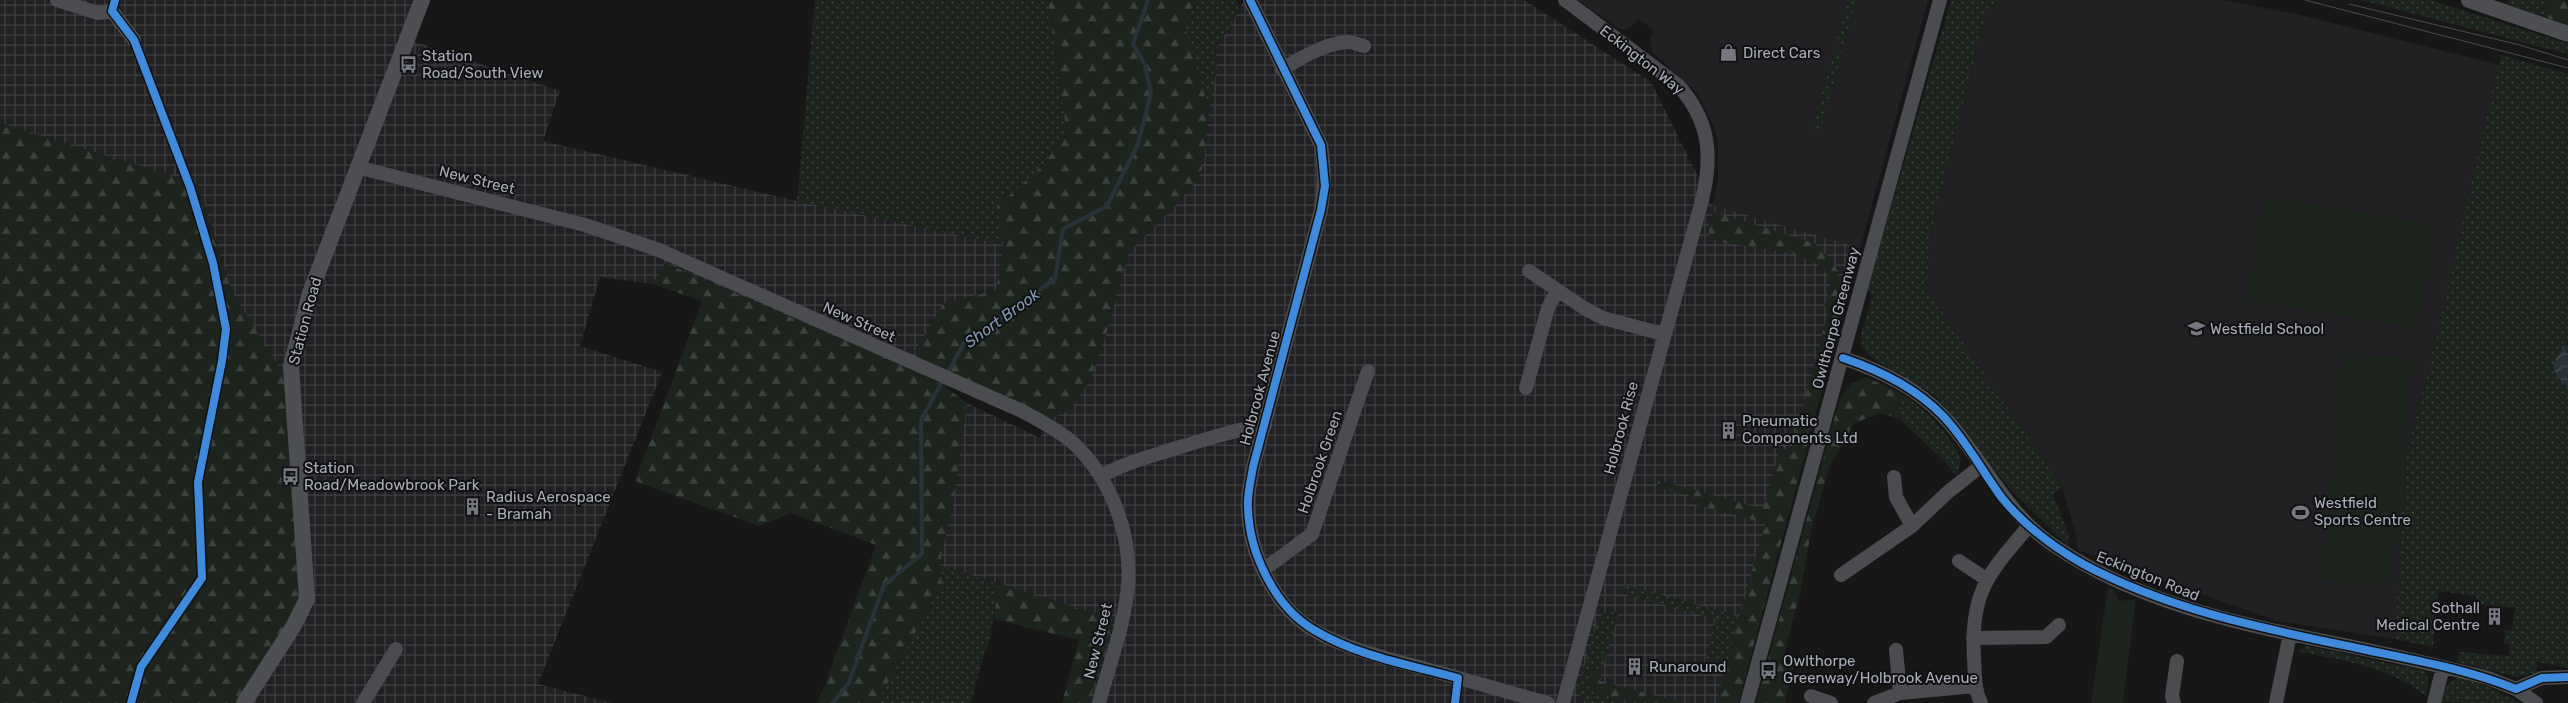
<svg xmlns="http://www.w3.org/2000/svg" width="2568" height="703" viewBox="0 0 2568 703" font-family="Rubik,sans-serif">
	<style>
		.built { fill: #212123 }
		.industrial { fill: url(#industrial-grid) }
		.grass { fill: url(#grass-dots) }
		.forest { fill: url(#forest-firs) }
		.park { fill: #1d241e }
		.water { fill: url(#water-waves) }
		.lines { fill: none; stroke-linecap: round; stroke-linejoin: round }
		.stream { stroke: #2a3239; stroke-width: 4 }
		.minor { stroke: #4b4c50; stroke-width: 14 }
		.major { stroke: #4d4f52; stroke-width: 16 }
		.tram { stroke: #4b4c4f; stroke-width: 1 }
		.cycleway-casing { stroke: #111113; stroke-width: 11 }
		.cycleway { stroke: #408adc; stroke-width: 8 }
		.labels { text-anchor: middle; dominant-baseline: central; stroke-width: 4; stroke-linejoin: round; paint-order: stroke }
		.poi-label { font-size: 15px; fill: #a8adb8; stroke: #111113; text-anchor: start }
		.street-label { font-size: 15px; fill: #a8adb8; stroke: #111113 }
		.water-label { font-size: 16px; font-style: italic; fill: #7f9bb3; stroke: #111113 }
	</style>
	<defs>
		<pattern id="industrial-grid" width="8" height="8" patternUnits="userSpaceOnUse" patternTransform="scale(1.25)"><rect width="8" height="8" fill="#212123"/><path d="M0 4h8M4 0v8" fill="none" stroke="#3e3f41"/></pattern>
		<pattern id="grass-dots" width="8" height="8" patternUnits="userSpaceOnUse" patternTransform="scale(1.25)"><rect width="8" height="8" fill="#1d241e"/><path d="M2 2h.1M6 6h.1" fill="none" stroke="#3b413d" stroke-width="1.8" stroke-linecap="round"/></pattern>
		<pattern id="forest-firs" width="22" height="20" patternUnits="userSpaceOnUse" patternTransform="scale(1.25)"><rect width="22" height="20" fill="#1d241e"/><path d="M5 1l3.5 6h-7zM16 11l3.5 6h-7z" fill="#3b413d"/></pattern>
		<pattern id="water-waves" width="16" height="10" patternUnits="userSpaceOnUse" patternTransform="scale(1.25)"><rect width="16" height="10" fill="#2a3239"/><path d="M0 5q4-4 8 0t8 0" fill="none" stroke="#464d54"/></pattern>
	</defs>
	<rect width="100%" height="100%" fill="#171717"/>
	<path class="built" d="M 1578,0 L 1928,0 L 1860,248 L 1712,205 L 1718,182 L 1718,144 L 1714,127 L 1703,104 L 1695,91 L 1653,53 L 1650,40 L 1653,30 L 1639,19 L 1629,28 L 1619,29 Z
		M 2000,0 L 2222,0 L 2292,13 L 2499,65 L 2427,376 L 2406,455 L 2395,639 L 2277,621 L 2078,550 L 2076,535 L 2062,487 L 1927,290 L 1930,236 L 1986,12 Z"/>
	<path class="industrial" d="M 0,0 L 422,0 L 407,39 L 560,91 L 543,141 L 797,201 L 1005,245 L 996,290 L 943,304 L 906,367 L 665,263 L 653,284 L 600,277 L 580,346 L 662,372 L 538,684 L 612,703 L 237,703 L 279,368 L 232,292 L 198,184 L 0,123 Z
		M 1244,0 L 1524,0 L 1651,82 L 1712,205 L 1860,248 L 1738,703 L 1089,703 L 1113,619 L 939,565 L 953,504 L 967,403 L 1040,438 L 1050,419 L 1071,409 L 1091,378 L 1107,331 L 1129,252 L 1176,205 L 1199,177 L 1204,162 L 1209,110 L 1217,67 L 1216,50 Z"/>
	<path class="grass" d="M 815,0 L 1048,0 L 1067,135 L 1041,167 L 997,206 L 1005,245 L 797,201 Z
		M 1194,0 L 1237,0 L 1239,11 L 1216,50 L 1217,67 L 1209,110 L 1185,27 Z
		M 1848,0 L 1856,0 L 1844,45 L 1836,43 Z
		M 1951,0 L 2000,0 L 1986,12 L 1930,236 L 1927,290 L 2062,487 L 2053,494 L 2068,533 L 2069,547 L 2008,487 L 1936,396 L 1871,357 L 1862,348 L 1861,335 L 1873,294 L 1867,291 Z
		M 2361,0 L 2431,0 L 2568,44 L 2568,54 Z
		M 2509,0 L 2561,0 L 2548,3 L 2543,16 L 2507,4 Z
		M 1835,48 L 1843,50 L 1820,131 L 1812,129 Z
		M 2501,55 L 2568,74 L 2568,668 L 2537,662 L 2536,673 L 2517,677 L 2457,662 L 2460,652 L 2509,656 L 2510,645 L 2504,644 L 2505,630 L 2512,630 L 2515,608 L 2477,604 L 2476,596 L 2438,591 L 2433,647 L 2395,639 L 2406,455 L 2427,376 Z
		M 1900,393 C 1928,411 1945,429 1961,458 L 1957,477 L 1945,462 L 1901,420 Z
		M 939,565 L 998,584 L 990,640 L 983,657 L 971,703 L 877,703 L 942,583 Z
		M 1625,585 L 1739,616 L 1725,670 L 1704,664 L 1716,619 L 1623,594 Z
		M 1619,611 L 1602,671 L 1592,671 L 1589,678 L 1622,703 L 1587,703 L 1580,696 L 1578,688 L 1598,620 L 1603,613 Z
		M 2307,646 L 2424,671 L 2428,678 L 2426,696 C 2390,667 2342,660 2297,651 Z
		M 2461,677 L 2474,680 L 2520,703 L 2442,702 C 2445,690 2447,680 2461,677 Z"/>
	<path class="forest" d="M 1048,0 L 1194,0 L 1185,27 L 1209,110 L 1204,162 L 1199,177 L 1176,205 L 1129,252 L 1107,331 L 1091,378 L 1071,409 L 1050,419 L 913,355 L 943,304 L 996,290 L 1004,245 L 997,206 L 1041,167 L 1067,135 Z
		M 2561,0 L 2568,2 L 2568,26 L 2543,16 L 2548,3 Z
		M 0,123 L 198,184 L 232,292 L 279,367 L 291,366 L 307,599 L 244,703 L 0,703 Z
		M 1713,212 L 1814,243 L 1830,258 L 1838,272 L 1841,290 L 1841,320 L 1738,703 L 1716,703 L 1765,523 L 1693,504 L 1695,497 L 1657,487 L 1658,480 L 1763,509 L 1780,448 L 1791,451 L 1829,308 L 1824,306 C 1827,297 1832,287 1828,276 C 1814,246 1736,250 1709,238 L 1708,228 Z
		M 665,263 L 906,367 L 941,384 L 967,403 L 953,504 L 939,565 L 942,583 L 877,703 L 818,703 L 876,545 L 791,513 L 759,526 L 635,481 L 702,301 L 653,284 Z
		M 1866,377 L 1900,393 L 1901,420 L 1881,413 L 1854,423 L 1830,465 L 1812,527 L 1800,593 L 1782,662 L 1794,665 L 1785,703 L 1756,703 L 1840,398 L 1852,383 Z
		M 998,584 L 1114,619 L 1089,703 L 1062,703 L 1079,640 L 994,619 Z
		M 1592,671 L 1602,671 L 1600,681 L 1684,703 C 1654,703 1613,703 1589,687 Z"/>
	<path class="park" d="M 2264,195 L 2436,224 L 2417,329 L 2245,301 Z
		M 2342,353 L 2412,359 L 2391,586 L 2321,580 Z
		M 2108,587 L 2114,590 L 2119,601 L 2136,599 L 2123,703 L 2091,703 Z"/>
	<path class="water" d="M 2562,346 L 2565,346 L 2568,355 L 2568,386 C 2555,378 2547,363 2562,352 Z"/>
	<g class="lines">
		<path class="stream" d="M 947,374 L 964,343 L 1055,279 L 1063,229 L 1107,206 L 1138,144 L 1151,93 L 1145,65 L 1133,44 L 1148,0
			M 833,703 L 849,682 L 884,585 L 922,554 L 921,420 L 943,380"/>
		<path class="minor" d="M 57,0 L 98,13 L 112,11
			M 1250,0 L 1321,145 C 1325,168 1325,187 1321,210 L 1253,467 C 1251,480 1247,495 1248,508 C 1249,553 1275,608 1315,631 C 1349,650 1389,659 1426,669 C 1467,680 1507,692 1548,703
			M 112,11 L 134,40
			M 1282,69 C 1301,58 1325,43 1348,42 C 1353,42 1359,45 1364,46
			M 357,167 L 585,225 L 659,250 L 1022,411 C 1039,420 1056,429 1071,441 C 1110,476 1132,533 1128,585 C 1125,624 1109,665 1099,703
			M 1529,271 L 1584,308 L 1603,318 L 1663,334
			M 1843,358 C 1879,370 1916,387 1943,416 C 1983,458 2004,512 2053,545 C 2139,604 2244,625 2344,645 C 2393,655 2440,666 2488,678 L 2516,689 L 2536,703
			M 1526,388 L 1548,308 L 1557,291
			M 1101,476 C 1126,462 1156,455 1183,446 C 1211,438 1237,429 1265,425
			M 1894,477 L 1896,497 L 1912,526
			M 1959,561 L 1986,579
			M 1263,570 L 1312,534 L 1368,371
			M 1841,575 L 1912,526 L 1948,492 L 1981,466
			M 1973,638 L 2046,637 L 2059,625
			M 1896,650 L 1900,693
			M 2516,689 L 2542,678 L 2568,677
			M 1811,696 L 1831,703
			M 363,703 L 396,649
			M 1563,703 L 1701,204 C 1713,158 1711,122 1678,85 L 1565,0
			M 1747,703 L 1940,0
			M 1874,703 L 1900,693 L 1975,686
			M 1981,703 C 1974,689 1975,673 1974,658 C 1970,592 1988,574 2029,526
			M 2174,703 L 2172,696 L 2177,661
			M 2276,703 L 2290,634
			M 2434,703 L 2443,667"/>
		<path class="major" d="M 2469,0 L 2568,34
			M 244,703 L 293,627 L 307,599 L 291,366 L 310,293 L 422,0"/>
		<path class="tram" d="M 2305,0 L 2568,68
			M 2349,4 L 2520,45 L 2568,60"/>
		<defs>
			<path id="cycleway" d="M 115,0 L 112,11 L 134,40 L 190,187 L 213,263 L 226,329 L 222,361 L 198,482 L 202,578 L 141,667 L 131,703
				M 1250,0 L 1321,145 L 1325,186 L 1321,210 L 1253,467 C 1251,480 1247,494 1248,508 C 1249,553 1275,607 1314,630 C 1357,656 1410,665 1458,678 L 1455,703
				M 1843,358 C 1879,370 1915,387 1943,416 C 1966,440 1982,471 2002,498 C 2024,525 2053,547 2083,564 C 2171,611 2266,629 2362,649 C 2414,660 2467,669 2516,689 L 2542,678 L 2568,677"/>
		</defs>
		<use href="#cycleway" class="cycleway-casing"/>
		<use href="#cycleway" class="cycleway"/>
	</g>
	<defs>
		<symbol id="shop-bare" viewBox="-9 -9 18 18"><path d="M-5-2.5h2.3a2.7 3.5 0 0 1 5.4 0H5L5.5 6h-11ZM-1.5-2.5h3a1.5 2.3 0 0 0-3 0Z" fill="#757880" stroke="#111113" stroke-width="2.5" paint-order="stroke"/></symbol>
		<symbol id="bus-bare" viewBox="-9 -9 18 18"><path d="M-5-6H5V4H4V6H2V4H-2V6H-4V4H-5ZM-3.5-4V0h7V-4ZM-3.5 1.2v1.5H-2V1.2ZM2 1.2v1.5H3.5V1.2Z" fill="#757880" stroke="#111113" stroke-width="2.5" paint-order="stroke"/></symbol>
		<symbol id="school-bare" viewBox="-9 -9 18 18"><path d="M0-5L7-2L0 1L-7-2ZM-4 1L0 2.5L4 1V4Q0 6-4 4Z" fill="#757880" stroke="#111113" stroke-width="2.5" paint-order="stroke"/></symbol>
		<symbol id="building-bare" viewBox="-9 -9 18 18"><path d="M-4-6H4V6H1V3H-1V6H-4ZM-2.5-4.3h1.7v1.8h-1.7ZM.8-4.3h1.7v1.8H.8ZM-2.5-1h1.7V.8h-1.7ZM.8-1h1.7V.8H.8Z" fill="#757880" stroke="#111113" stroke-width="2.5" paint-order="stroke"/></symbol>
		<symbol id="stadium-bare" viewBox="-9 -9 18 18"><path d="M0-5a6.5 5 0 1 0 0 10a6.5 5 0 1 0 0-10ZM-3.5-1.8h7v3.6h-7Z" fill="#757880" stroke="#111113" stroke-width="2.5" paint-order="stroke"/></symbol>
	</defs>
	<g fill-rule="evenodd">
		<use href="#shop-bare" x="1716" y="40" width="25" height="25"/>
		<use href="#bus-bare" x="396" y="52" width="25" height="25"/>
		<use href="#school-bare" x="2184" y="316" width="25" height="25"/>
		<use href="#building-bare" x="1716" y="418" width="25" height="25"/>
		<use href="#bus-bare" x="278" y="464" width="25" height="25"/>
		<use href="#building-bare" x="460" y="494" width="25" height="25"/>
		<use href="#stadium-bare" x="2288" y="500" width="25" height="25"/>
		<use href="#building-bare" x="2482" y="604" width="25" height="25"/>
		<use href="#building-bare" x="1622" y="654" width="25" height="25"/>
		<use href="#bus-bare" x="1756" y="658" width="25" height="25"/>
	</g>
	<g class="labels">
		<g class="poi-label">
			<text x="1743" y="53">Direct Cars</text>
			<text x="422" y="56">Station<tspan x="422" dy="17">Road/South View</tspan></text>
			<text x="2210" y="329">Westfield School</text>
			<text x="1742" y="421">Pneumatic<tspan x="1742" dy="17">Components Ltd</tspan></text>
			<text x="304" y="468">Station<tspan x="304" dy="17">Road/Meadowbrook Park</tspan></text>
			<text x="486" y="497">Radius Aerospace<tspan x="486" dy="17">- Bramah</tspan></text>
			<text x="2314" y="503">Westfield<tspan x="2314" dy="17">Sports Centre</tspan></text>
			<text x="2480" y="608" text-anchor="end">Sothall<tspan x="2480" dy="17">Medical Centre</tspan></text>
			<text x="1783" y="661">Owlthorpe<tspan x="1783" dy="17">Greenway/Holbrook Avenue</tspan></text>
			<text x="1649" y="667">Runaround</text>
		</g>
		<g class="street-label">
			<text transform="translate(1642 60) rotate(38)">Eckington Way</text>
			<text transform="translate(477 180) rotate(14)">New Street</text>
			<text transform="translate(1836 318) rotate(-75)">Owlthorpe Greenway</text>
			<text transform="translate(305 321) rotate(-75)">Station Road</text>
			<text transform="translate(859 322) rotate(24)">New Street</text>
			<text transform="translate(1260 388) rotate(-75)">Holbrook Avenue</text>
			<text transform="translate(1621 428) rotate(-75)">Holbrook Rise</text>
			<text transform="translate(1320 462) rotate(-71)">Holbrook Green</text>
			<text transform="translate(2148 576) rotate(22)">Eckington Road</text>
			<text transform="translate(1098 641) rotate(-76)">New Street</text>
		</g>
		<g class="water-label">
			<text transform="translate(1002 318) rotate(-36)">Short Brook</text>
		</g>
	</g>
</svg>
